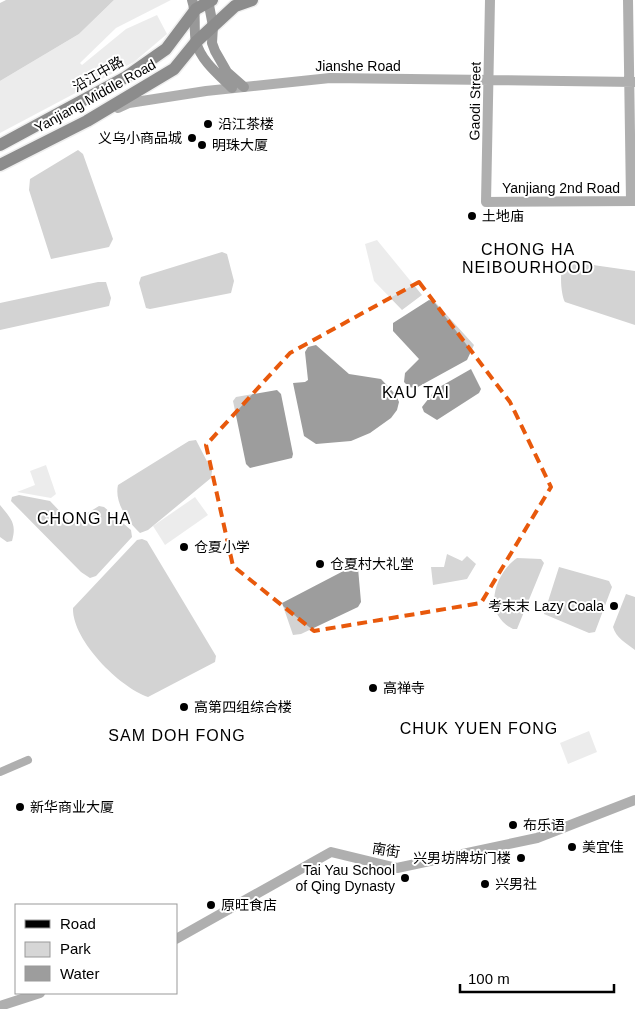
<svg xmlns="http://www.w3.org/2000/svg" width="635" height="1009" viewBox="0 0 635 1009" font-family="Helvetica,'Noto Sans SC',sans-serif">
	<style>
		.green { fill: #d6d6d6 }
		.water { fill: #9d9d9d }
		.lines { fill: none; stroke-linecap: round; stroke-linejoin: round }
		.primary-casing { stroke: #dbdbdb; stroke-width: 15 }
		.pedestrian { stroke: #4f4f4f; stroke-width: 8 }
		.minor { stroke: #4f4f4f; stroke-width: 10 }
		.secondary { stroke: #1c1c1c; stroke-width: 10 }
		.primary { stroke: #000; stroke-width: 12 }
		.marked { fill: none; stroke: #e8590c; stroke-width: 4; stroke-dasharray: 10 6; stroke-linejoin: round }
		.poi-dot { fill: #000; stroke: #fff; stroke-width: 2 }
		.labels { text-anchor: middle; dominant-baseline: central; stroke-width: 4; stroke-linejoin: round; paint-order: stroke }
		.street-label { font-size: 14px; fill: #000; stroke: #fff }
		.poi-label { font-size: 14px; fill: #000; stroke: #fff; text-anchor: start }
		.quarter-label { font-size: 16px; letter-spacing: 1px; fill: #000; stroke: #fff }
	</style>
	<rect width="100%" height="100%" fill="#fff"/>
	<path class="green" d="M 114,0 L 171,0 L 116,28 L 80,63 L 82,65 L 126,29 L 157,15 L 167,34 L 134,62 L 0,133 L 0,81 L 79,34 Z
		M 377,240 L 422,295 L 402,310 L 374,281 L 365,244 Z
		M 46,465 L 56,494 L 51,498 L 17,492 L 35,485 L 30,471 Z
		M 195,497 L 208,515 L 165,545 L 153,526 Z
		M 447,554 L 462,561 L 467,556 L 476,564 L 467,579 L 433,585 L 431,567 L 444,567 Z
		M 589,731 L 597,752 L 568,764 L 560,743 Z"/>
	<path class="water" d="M 6,0 L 114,0 L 79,34 L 0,81 L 0,3 Z
		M 78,150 L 83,154 L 113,239 L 109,247 L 51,259 L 29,190 L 30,179 Z
		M 222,252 L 227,254 L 234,281 L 231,293 L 150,309 L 146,308 L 139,283 L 141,277 Z
		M 572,262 L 635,271 L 635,325 L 565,302 C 561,296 559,269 564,265 C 566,263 570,263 572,262 Z
		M 98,282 L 106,282 L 111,298 L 109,306 L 0,330 L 0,303 Z
		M 429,300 L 435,302 L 474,345 L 467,360 L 416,388 L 409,387 L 404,382 L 405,373 L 419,359 L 393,331 L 393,323 Z
		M 316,345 L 349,374 L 381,379 L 396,395 L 399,402 L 397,410 L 391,418 L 370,433 L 351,441 L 316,444 L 304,436 L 293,383 L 305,382 L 308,380 L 305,352 L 308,347 Z
		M 471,369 L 481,389 L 479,393 L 437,420 L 424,412 L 422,407 L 436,389 Z
		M 277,390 L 281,394 L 293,454 L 292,458 L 250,468 L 246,464 L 233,401 L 236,397 Z
		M 196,440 L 212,471 L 211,478 L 148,530 L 140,533 C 128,522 114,502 118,485 L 189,441 Z
		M 19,495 L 50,501 L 71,523 L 99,506 L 104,507 L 131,530 L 132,537 L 96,576 L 90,578 L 81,572 L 11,501 L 12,497 Z
		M 0,505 C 11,519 17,523 12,541 L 7,542 L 0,537 Z
		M 142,539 L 147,541 L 216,656 L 215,662 L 148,697 C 119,687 72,640 73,608 L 137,540 Z
		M 517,558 L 541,559 L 544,563 L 517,629 L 513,629 C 482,614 494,574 517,558 Z
		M 355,565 L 358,568 L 361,602 L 358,607 L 301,634 L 293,635 L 282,603 Z
		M 559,567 L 609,581 L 612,587 L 595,632 L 589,633 L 544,614 Z
		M 626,594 L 635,597 L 635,650 C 626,643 616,638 613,627 Z"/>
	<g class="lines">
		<defs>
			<path id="primary" d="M 0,145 L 126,77 L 166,49 L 196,9 L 212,0
				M 0,165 L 87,121 L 174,69 L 196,42 L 235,6 L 252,0"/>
		</defs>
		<use href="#primary" class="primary-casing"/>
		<path class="pedestrian" d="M 0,772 L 28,760"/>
		<path class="minor" d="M 490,0 L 486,202 L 635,201
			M 628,0 L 631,201
			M 118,108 L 129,103 L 206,91 L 330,78 L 635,82
			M 176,939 L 331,852 L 397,868 L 537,838 L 635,800
			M 0,1006 L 40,993"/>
		<path class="secondary" d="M 192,0 C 197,14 193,28 196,42 C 201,61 219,75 232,88
			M 208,0 L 213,26 L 212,43 L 215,51 L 227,72 L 244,87"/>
		<use href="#primary" class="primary"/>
	</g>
	<path d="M0 0H635V1009H0ZM 419,282 L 510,402 L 551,487 L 481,603 L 314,631 L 233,566 L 206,445 L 290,353 Z" fill="#fff" fill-opacity=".55" fill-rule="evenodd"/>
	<path class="marked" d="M 419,282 L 510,402 L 551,487 L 481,603 L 314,631 L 233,566 L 206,445 L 290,353 Z"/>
	<g class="poi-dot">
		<circle cx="208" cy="124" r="5"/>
		<circle cx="192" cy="138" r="5"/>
		<circle cx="202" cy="145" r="5"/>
		<circle cx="472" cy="216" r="5"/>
		<circle cx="184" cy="547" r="5"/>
		<circle cx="320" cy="564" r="5"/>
		<circle cx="614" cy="606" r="5"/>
		<circle cx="373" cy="688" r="5"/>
		<circle cx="184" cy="707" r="5"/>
		<circle cx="20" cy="807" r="5"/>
		<circle cx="513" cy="825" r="5"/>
		<circle cx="572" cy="847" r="5"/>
		<circle cx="521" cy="858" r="5"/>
		<circle cx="405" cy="878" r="5"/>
		<circle cx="485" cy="884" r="5"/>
		<circle cx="211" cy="905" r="5"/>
	</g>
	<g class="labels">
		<g class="street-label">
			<text x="358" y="66">Jianshe Road</text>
			<text transform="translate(98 74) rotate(-30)">沿江中路</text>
			<text transform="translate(95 96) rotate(-29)">Yanjiang Middle Road</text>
			<text transform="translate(475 101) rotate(-89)">Gaodi Street</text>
			<text x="561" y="188">Yanjiang 2nd Road</text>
			<text transform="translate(386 850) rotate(9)">南街</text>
		</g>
		<g class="poi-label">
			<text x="218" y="124">沿江茶楼</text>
			<text x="182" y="138" text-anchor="end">义乌小商品城</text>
			<text x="212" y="145">明珠大厦</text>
			<text x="482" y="216">土地庙</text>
			<text x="194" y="547">仓夏小学</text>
			<text x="330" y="564">仓夏村大礼堂</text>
			<text x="604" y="606" text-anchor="end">考末末 Lazy Coala</text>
			<text x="383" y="688">高禅寺</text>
			<text x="194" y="707">高第四组综合楼</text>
			<text x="30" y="807">新华商业大厦</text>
			<text x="523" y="825">布乐语</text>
			<text x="582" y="847">美宜佳</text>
			<text x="511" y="858" text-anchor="end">兴男坊牌坊门楼</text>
			<text x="395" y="870" text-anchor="end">Tai Yau School<tspan x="395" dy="16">of Qing Dynasty</tspan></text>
			<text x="495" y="884">兴男社</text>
			<text x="221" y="905">原旺食店</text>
		</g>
		<g class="quarter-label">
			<text x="528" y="249">CHONG HA<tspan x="528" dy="18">NEIBOURHOOD</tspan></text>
			<text x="416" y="392">KAU TAI</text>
			<text x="84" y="518">CHONG HA</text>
			<text x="479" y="728">CHUK YUEN FONG</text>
			<text x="177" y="735">SAM DOH FONG</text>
		</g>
	</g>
	<rect x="15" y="904" width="162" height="90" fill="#ffffff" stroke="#999999"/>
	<rect x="25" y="920" width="25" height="8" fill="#000000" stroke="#999999"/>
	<text x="60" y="929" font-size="15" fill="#000000">Road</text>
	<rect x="25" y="942" width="25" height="15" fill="#d6d6d6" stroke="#999999"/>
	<text x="60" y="954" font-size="15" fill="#000000">Park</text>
	<rect x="25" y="966" width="25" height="15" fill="#9d9d9d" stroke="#999999"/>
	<text x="60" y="979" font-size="15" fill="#000000">Water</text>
	<path d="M460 984v8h154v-8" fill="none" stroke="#000000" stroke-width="2.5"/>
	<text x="468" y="984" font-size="15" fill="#000000" stroke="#ffffff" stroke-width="4" paint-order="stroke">100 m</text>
</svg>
